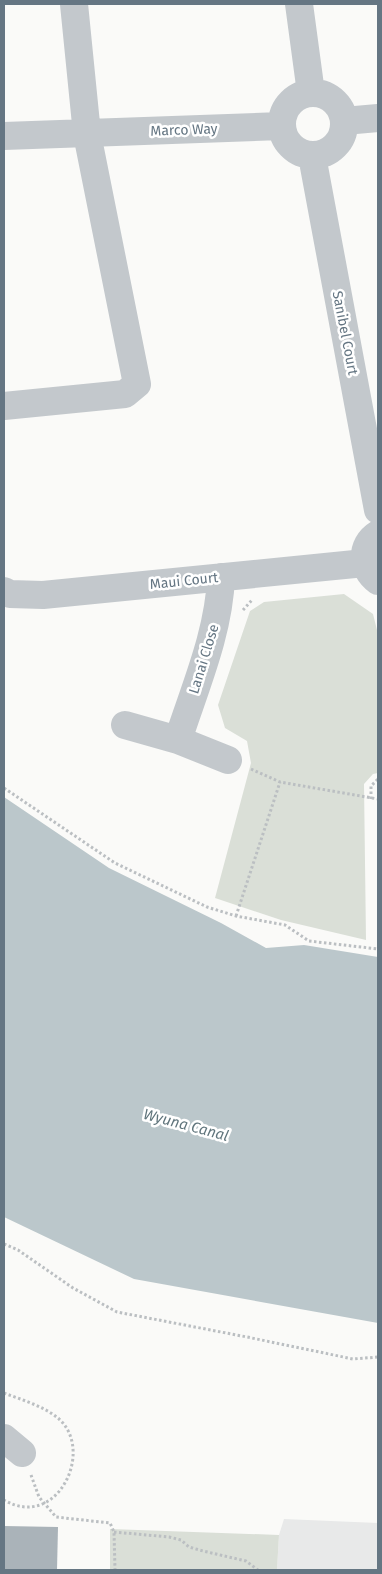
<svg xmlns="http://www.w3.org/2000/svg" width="382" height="1574" viewBox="0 0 382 1574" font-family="'Fira Sans',sans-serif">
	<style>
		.built { fill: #e8e9e9 }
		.green { fill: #dadfd7 }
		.water { fill: #bbc7cb }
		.building { fill: #aab3b9 }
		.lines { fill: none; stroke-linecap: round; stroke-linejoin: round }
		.path { stroke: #bbbfc2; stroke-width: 3; stroke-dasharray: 2.5 2.5; stroke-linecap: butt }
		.minor { stroke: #c3c8cc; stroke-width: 28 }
		.labels { text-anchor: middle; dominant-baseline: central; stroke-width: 5; stroke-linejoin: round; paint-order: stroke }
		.street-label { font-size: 14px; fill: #657683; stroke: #fff }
		.water-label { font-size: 15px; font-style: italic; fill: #60757c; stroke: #fff }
	</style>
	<rect width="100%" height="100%" fill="#fafaf8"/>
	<path class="built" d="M 284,1519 L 378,1523 L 378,1570 L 277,1570 L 279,1535 Z"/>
	<path class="green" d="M 344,594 L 373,614 L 378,634 L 378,773 L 373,774 L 364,784 L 366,940 L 281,920 L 215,898 L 251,763 L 247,741 L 225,728 L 218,705 L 250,611 L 264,602 Z
		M 110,1529 L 279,1535 L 277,1570 L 110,1570 Z"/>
	<path class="water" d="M 4,797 L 109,868 L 221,923 L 266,948 L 304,945 L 378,957 L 378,1323 L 134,1279 L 4,1217 Z"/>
	<path class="building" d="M 4,1526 L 58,1527 L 57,1570 L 4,1570 Z"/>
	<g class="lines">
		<path class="path" d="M 243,610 L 252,600
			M 251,769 L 280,782 L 378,799
			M 4,788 L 115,863 L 207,907 L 236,916 L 285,925 L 309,941 L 378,949
			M 371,799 L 371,786 L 378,779
			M 236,916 L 280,782
			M 4,1244 L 18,1250 L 73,1288 L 117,1312 L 247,1337 L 353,1359 L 378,1357
			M 4,1393 C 22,1400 44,1406 59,1419 C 95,1451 57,1531 4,1500
			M 31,1475 L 39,1497 L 56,1517 L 110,1523 L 114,1532 L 115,1570
			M 114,1532 L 169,1537 L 181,1540 L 189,1547 L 203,1551 L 246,1561 L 258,1570"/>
		<path class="minor" d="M 299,4 L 311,93
			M282 124a31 31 0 1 1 62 0a31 31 0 1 1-62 0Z
			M 344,121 L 378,118
			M 4,136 L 281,126
			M 312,156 L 378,510
			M 4,406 L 125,394 L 137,384 L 87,134 L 74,4
			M 378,534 C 360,545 361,569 378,581
			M 4,591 L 10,594 L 43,595 L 365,563
			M 125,725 L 178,740 L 228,760
			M 178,740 C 195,687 219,633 221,577
			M 4,1438 L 22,1453"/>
	</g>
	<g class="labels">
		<g class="street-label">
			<text transform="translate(184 130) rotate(-2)">Marco Way</text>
			<text transform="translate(345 333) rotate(79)">Sanibel Court</text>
			<text transform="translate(184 581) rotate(-6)">Maui Court</text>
			<text transform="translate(204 659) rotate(-73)">Lanai Close</text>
		</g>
		<g class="water-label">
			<text transform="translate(186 1125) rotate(15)">Wyuna Canal</text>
		</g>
	</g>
	<rect width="382" height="1574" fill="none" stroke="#657683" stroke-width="10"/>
</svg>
